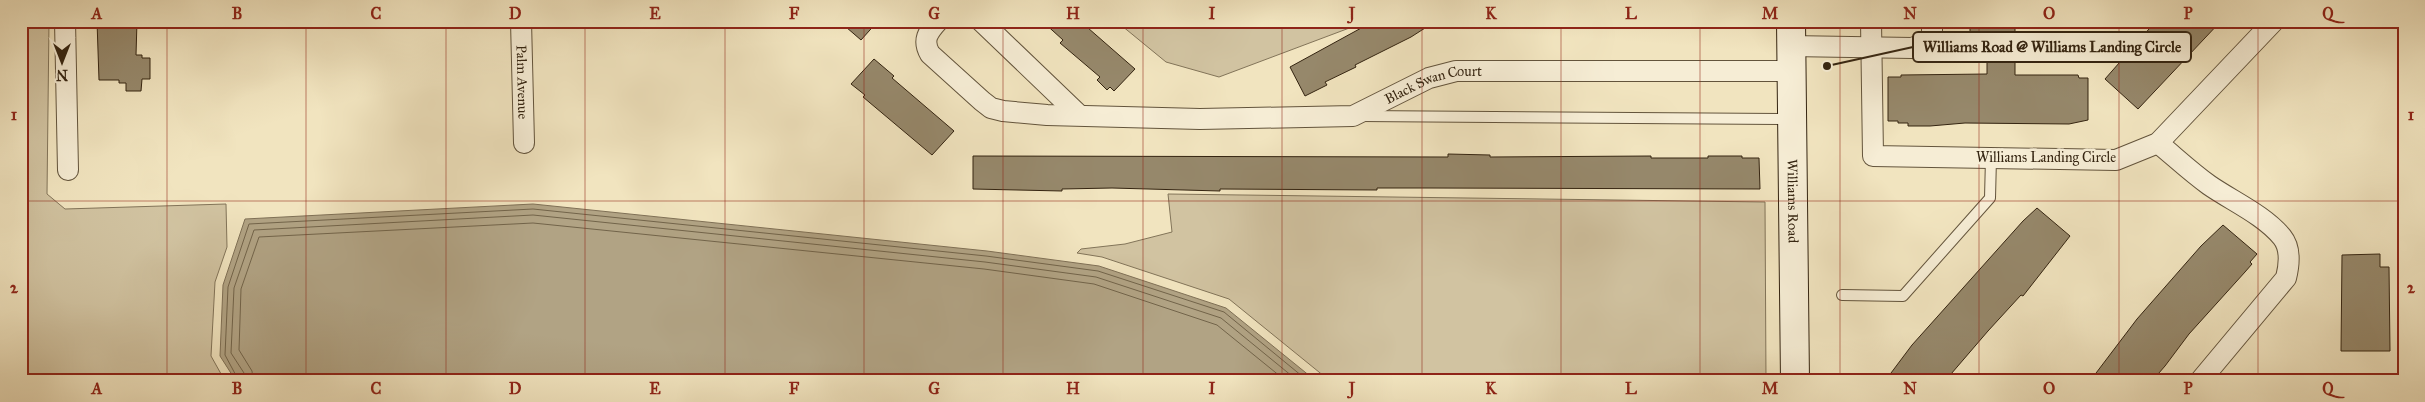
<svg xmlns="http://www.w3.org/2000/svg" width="2425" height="402" viewBox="0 0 2425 402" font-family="'IM FELL Great Primer',serif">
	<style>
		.green { fill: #d1c3a1; stroke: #827459 }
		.water { fill: #b1a384; stroke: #7f7056 }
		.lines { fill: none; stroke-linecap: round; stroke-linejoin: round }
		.shore { stroke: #72644a; stroke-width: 1 }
		.building { fill: #96886b; stroke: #342411 }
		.lane-casing { stroke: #63543c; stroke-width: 12 }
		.street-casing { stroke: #63543c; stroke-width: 22 }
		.secondary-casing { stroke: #342411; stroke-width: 30 }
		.lane { stroke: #f6edd5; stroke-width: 10 }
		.street { stroke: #f6edd5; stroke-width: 20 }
		.secondary { stroke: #f6edd5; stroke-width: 28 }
		.grid { fill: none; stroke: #8f2418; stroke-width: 1; stroke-opacity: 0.55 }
		.labels { text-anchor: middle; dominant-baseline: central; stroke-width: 5; stroke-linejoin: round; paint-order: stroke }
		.street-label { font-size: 14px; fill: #342411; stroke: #f6edd5 }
		.leader { fill: none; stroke: #342411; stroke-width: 2 }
		.callout-dot { fill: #342411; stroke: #f6edd5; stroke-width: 2 }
		.callout { fill: #f6edd5; stroke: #342411; stroke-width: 2 }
		.callout-label { font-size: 15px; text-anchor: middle; font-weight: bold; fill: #342411 }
		.neatline { fill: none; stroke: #8f2418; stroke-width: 2 }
		.grid-label { font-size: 16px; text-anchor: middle; font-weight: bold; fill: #8f2418 }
	</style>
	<rect width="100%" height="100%" fill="#f1e4bf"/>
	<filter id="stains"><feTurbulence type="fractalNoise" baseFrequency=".004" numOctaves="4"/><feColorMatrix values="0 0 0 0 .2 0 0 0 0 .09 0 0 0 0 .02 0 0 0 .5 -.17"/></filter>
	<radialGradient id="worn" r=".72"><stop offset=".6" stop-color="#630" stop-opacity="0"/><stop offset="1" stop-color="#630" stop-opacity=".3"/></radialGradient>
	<path class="green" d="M 21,21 L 49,21 L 47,194 L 65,209 L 226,204 L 227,247 L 215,282 L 211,356 L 225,381 L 21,381 Z
		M 1116,21 L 1368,21 L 1219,77 L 1166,62 Z
		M 1168,194 L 1765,202 L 1766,381 L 1330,381 L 1229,299 L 1102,257 L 1077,253 L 1081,249 L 1125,244 L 1172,232 Z"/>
	<path class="water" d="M 533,204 L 987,251 L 1099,266 L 1226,308 L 1316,381 L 236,381 L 220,356 L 223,285 L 245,219 Z"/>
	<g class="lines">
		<path class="shore" d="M 239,381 L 225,355 L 228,287 L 249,224 L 533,209 L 986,256 L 1098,271 L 1224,312 L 1308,381
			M 246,381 L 244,373 L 231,353 L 234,288 L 254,230 L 533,215 L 985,262 L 1096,277 L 1221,318 L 1298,381
			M 253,381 L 252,371 L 239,350 L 241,289 L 259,237 L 533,223 L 984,269 L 1094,284 L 1217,325 L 1286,381"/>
	</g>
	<path class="building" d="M 97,21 L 137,21 L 136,55 L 142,55 L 142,58 L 150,58 L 150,79 L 142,79 L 141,91 L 126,91 L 126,83 L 119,83 L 119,80 L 99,80 Z
		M 839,21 L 878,21 L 861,40 Z
		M 1042,21 L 1080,21 L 1135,69 L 1114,91 L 1110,87 L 1107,90 L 1097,80 L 1100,77 L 1060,43 L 1063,40 Z
		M 1374,21 L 1436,21 L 1411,37 L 1355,65 L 1356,67 L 1325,82 L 1327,85 L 1305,96 L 1290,67 Z
		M 1970,21 L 2015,21 L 2015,75 L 2078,75 L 2079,78 L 2088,78 L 2088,120 L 2069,124 L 1965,123 L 1930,126 L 1908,126 L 1908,123 L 1898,123 L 1898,121 L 1888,121 L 1888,77 L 1901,77 L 1901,75 L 1987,74 L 1987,40 L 1970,40 Z
		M 2156,21 L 2221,21 L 2138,109 L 2105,79 Z
		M 874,59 L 894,76 L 892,78 L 954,131 L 932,155 L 863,97 L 865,95 L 851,84 Z
		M 1448,154 L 1490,155 L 1490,157 L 1651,156 L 1651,158 L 1708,158 L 1708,156 L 1742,156 L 1742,158 L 1759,158 L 1760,189 L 1429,188 L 1377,188 L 1377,190 L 1220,189 L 1220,191 L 1112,188 L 1062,189 L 1062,191 L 973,189 L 973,156 L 1448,157 Z
		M 2037,208 L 2070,236 L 2023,296 L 2021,295 L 1988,331 L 1945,381 L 1885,381 L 1912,345 L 2023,221 Z
		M 2223,225 L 2257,254 L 2250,262 L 2252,264 L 2245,272 L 2189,334 L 2165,366 L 2152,381 L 2090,381 L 2137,319 L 2201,246 Z
		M 2380,254 L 2380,267 L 2389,267 L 2390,351 L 2341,351 L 2342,255 Z"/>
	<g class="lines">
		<defs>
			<path id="lane" d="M 1361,116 L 1792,119
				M 1842,295 L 1903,296 L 1990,198 L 1991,158"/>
			<g id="street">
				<path d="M 65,21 L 68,170"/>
				<path id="s1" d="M 521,21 L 524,143"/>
				<path id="s2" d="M 938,21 C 928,32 922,40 930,54 L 982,101 L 991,108 L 1003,111 L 1047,115 L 1200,119 L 1353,116 L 1429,78 L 1456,71 L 1792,71"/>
				<path d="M 981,21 L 1079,115"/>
				<path d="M 1871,21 L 1873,156 L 2116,160 L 2158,143 L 2274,21"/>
				<path d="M 1790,46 L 1912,48 L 1923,44 L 1932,37 L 1932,21"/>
				<path d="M 2158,143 C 2175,157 2191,172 2209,185 C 2232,201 2264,215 2282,237 C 2291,248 2289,266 2286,278 L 2200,381"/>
			</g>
			<g id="secondary">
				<path id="s3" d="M 1791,21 L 1795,381"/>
			</g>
		</defs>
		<use href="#lane" class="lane-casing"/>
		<use href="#street" class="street-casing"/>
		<use href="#secondary" class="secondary-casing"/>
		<use href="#lane" class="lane"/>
		<use href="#street" class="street"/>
		<use href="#secondary" class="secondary"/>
	</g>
	<path class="grid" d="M 167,21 L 167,381M 306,21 L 306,381M 446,21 L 446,381M 585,21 L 585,381M 725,21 L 725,381M 864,21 L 864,381M 1003,21 L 1003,381M 1143,21 L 1143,381M 1282,21 L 1282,381M 1422,21 L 1422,381M 1561,21 L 1561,381M 1700,21 L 1700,381M 1840,21 L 1840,381M 1979,21 L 1979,381M 2119,21 L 2119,381M 2258,21 L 2258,381M 21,201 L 2404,201"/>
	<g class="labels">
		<g class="street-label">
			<text stroke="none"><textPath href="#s1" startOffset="61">Palm Avenue</textPath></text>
			<text stroke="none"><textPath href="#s2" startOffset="569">Black Swan Court</textPath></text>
			<text x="2046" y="157">Williams Landing Circle</text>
			<text stroke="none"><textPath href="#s3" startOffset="180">Williams Road</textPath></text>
		</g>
	</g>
	<path class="leader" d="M1827 66L1913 47"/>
	<circle class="callout-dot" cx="1827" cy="66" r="5"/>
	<rect class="callout" x="1913" y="32" width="278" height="30" rx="5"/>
	<g class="callout-label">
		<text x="2052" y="52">Williams Road @ Williams Landing Circle</text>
	</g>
	<rect width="2425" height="402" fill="none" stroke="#f1e4bf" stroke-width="55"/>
	<g transform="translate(62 62) rotate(180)" stroke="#f6edd5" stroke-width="4" paint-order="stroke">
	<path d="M0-4L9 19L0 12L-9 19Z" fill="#342411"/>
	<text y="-8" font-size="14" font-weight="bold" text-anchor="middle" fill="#342411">N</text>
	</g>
	<rect x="28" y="28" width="2370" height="346" class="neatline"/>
	<g class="grid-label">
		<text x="97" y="19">A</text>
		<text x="237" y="19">B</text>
		<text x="376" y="19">C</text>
		<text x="515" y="19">D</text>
		<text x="655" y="19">E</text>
		<text x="794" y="19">F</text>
		<text x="934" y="19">G</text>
		<text x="1073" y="19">H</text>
		<text x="1212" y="19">I</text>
		<text x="1352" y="19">J</text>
		<text x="1491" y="19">K</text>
		<text x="1631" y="19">L</text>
		<text x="1770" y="19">M</text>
		<text x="1910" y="19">N</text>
		<text x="2049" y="19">O</text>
		<text x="2188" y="19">P</text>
		<text x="2328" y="19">Q</text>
		<text x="14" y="120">1</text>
		<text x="2411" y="120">1</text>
		<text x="14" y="293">2</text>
		<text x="2411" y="293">2</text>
		<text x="97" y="394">A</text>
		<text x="237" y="394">B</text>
		<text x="376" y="394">C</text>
		<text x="515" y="394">D</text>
		<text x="655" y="394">E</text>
		<text x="794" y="394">F</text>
		<text x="934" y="394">G</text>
		<text x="1073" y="394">H</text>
		<text x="1212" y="394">I</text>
		<text x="1352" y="394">J</text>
		<text x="1491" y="394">K</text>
		<text x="1631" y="394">L</text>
		<text x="1770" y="394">M</text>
		<text x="1910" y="394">N</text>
		<text x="2049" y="394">O</text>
		<text x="2188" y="394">P</text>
		<text x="2328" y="394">Q</text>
	</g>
	<rect width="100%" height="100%" filter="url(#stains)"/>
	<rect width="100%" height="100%" fill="url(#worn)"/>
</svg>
